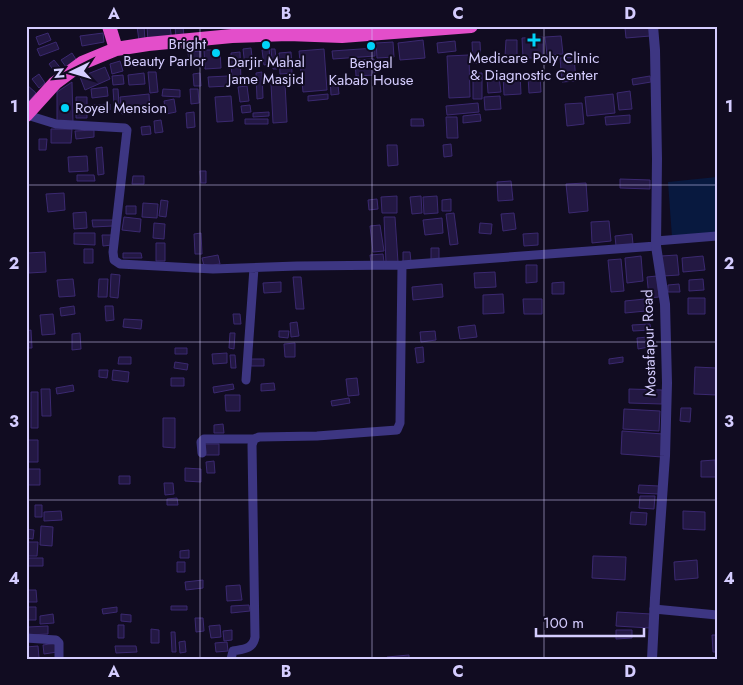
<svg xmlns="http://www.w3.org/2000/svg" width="743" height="685" viewBox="0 0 743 685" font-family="Jost,sans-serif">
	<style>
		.water { fill: #08193f }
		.building { fill: #231843; stroke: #3b2970 }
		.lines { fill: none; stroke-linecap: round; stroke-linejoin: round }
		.minor { stroke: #3d3682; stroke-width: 9 }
		.tertiary { stroke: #3d3682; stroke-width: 10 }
		.trunk { stroke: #e34eca; stroke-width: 14 }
		.grid { fill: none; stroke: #d5cdff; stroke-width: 1; stroke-opacity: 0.55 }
		.poi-dot { fill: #00d3f8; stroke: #110c21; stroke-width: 2 }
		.labels { text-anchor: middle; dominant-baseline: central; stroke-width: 4; stroke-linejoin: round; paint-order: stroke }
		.poi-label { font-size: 15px; fill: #d5cdff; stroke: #110c21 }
		.street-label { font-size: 15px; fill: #d5cdff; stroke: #110c21 }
		.neatline { fill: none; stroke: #d5cdff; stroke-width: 2 }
		.grid-label { font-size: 16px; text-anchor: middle; font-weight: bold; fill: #d5cdff }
	</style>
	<rect width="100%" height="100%" fill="#110c21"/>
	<path class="water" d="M 717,177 L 717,233 L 672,237 L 668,182 Z"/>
	<path class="building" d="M 137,26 L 144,26 L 145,40 L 139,41 Z
		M 147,26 L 170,26 L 172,41 L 148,42 Z
		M 175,26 L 183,26 L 184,37 L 176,38 Z
		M 649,26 L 650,36 L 626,38 L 625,28 Z
		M 48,33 L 51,40 L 39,45 L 36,37 Z
		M 103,33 L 104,42 L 82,46 L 80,36 Z
		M 561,36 L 563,54 L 547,55 L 545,37 Z
		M 543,37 L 543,58 L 523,58 L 522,38 Z
		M 423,40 L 425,58 L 400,60 L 398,43 Z
		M 506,40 L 517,40 L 517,56 L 505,56 Z
		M 455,41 L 456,51 L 438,53 L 437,43 Z
		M 56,42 L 59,49 L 40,56 L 37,49 Z
		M 393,42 L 394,57 L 377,58 L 376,43 Z
		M 472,42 L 480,42 L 481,63 L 473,63 Z
		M 251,48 L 253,66 L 245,66 L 243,49 Z
		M 375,48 L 375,56 L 333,59 L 332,51 Z
		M 269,49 L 271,64 L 264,65 L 262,50 Z
		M 271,49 L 275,49 L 277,69 L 273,69 Z
		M 324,49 L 327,90 L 303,92 L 299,51 Z
		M 204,50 L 220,50 L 221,68 L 205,69 Z
		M 201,51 L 201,60 L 189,61 L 188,52 Z
		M 240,52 L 241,82 L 232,83 L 231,53 Z
		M 291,52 L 292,73 L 280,74 L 279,53 Z
		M 72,53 L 77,61 L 66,67 L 61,60 Z
		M 469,55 L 470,97 L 449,98 L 447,56 Z
		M 574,57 L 576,81 L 562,82 L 560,58 Z
		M 145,59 L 145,65 L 126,67 L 126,60 Z
		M 374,59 L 375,75 L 356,76 L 355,60 Z
		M 54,60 L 63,71 L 57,75 L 49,64 Z
		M 120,61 L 123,71 L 112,74 L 110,64 Z
		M 105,67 L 110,79 L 85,90 L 80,77 Z
		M 148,72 L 156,72 L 158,92 L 150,93 Z
		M 262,72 L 263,98 L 257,99 L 256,73 Z
		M 144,73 L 145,84 L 129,85 L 128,75 Z
		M 200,73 L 201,86 L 194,86 L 193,74 Z
		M 473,73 L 482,73 L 482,99 L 473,99 Z
		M 520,73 L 521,94 L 504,95 L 503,74 Z
		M 39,74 L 45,83 L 39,88 L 32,79 Z
		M 123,75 L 124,84 L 113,85 L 112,76 Z
		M 540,75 L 541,92 L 529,93 L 528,76 Z
		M 228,76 L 229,86 L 209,87 L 208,77 Z
		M 650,76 L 651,82 L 633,85 L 632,79 Z
		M 330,77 L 337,77 L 339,94 L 331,95 Z
		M 499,77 L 501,92 L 488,93 L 487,78 Z
		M 72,82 L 73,123 L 57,124 L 57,92 Z
		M 285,83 L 287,122 L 273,123 L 271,84 Z
		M 26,84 L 36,93 L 29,101 L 26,99 Z
		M 247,86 L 249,101 L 240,102 L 238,87 Z
		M 107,87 L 108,96 L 92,98 L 91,89 Z
		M 113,89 L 118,89 L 119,104 L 114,104 Z
		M 163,89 L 180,90 L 180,97 L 162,96 Z
		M 190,89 L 198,89 L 199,103 L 191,104 Z
		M 630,91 L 632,109 L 619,110 L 617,93 Z
		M 149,94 L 150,111 L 122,114 L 120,97 Z
		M 328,94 L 328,99 L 308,101 L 308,96 Z
		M 613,94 L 615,113 L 587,116 L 585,97 Z
		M 231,96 L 233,121 L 217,122 L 215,97 Z
		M 500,96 L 501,109 L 485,110 L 484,97 Z
		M 76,97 L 87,97 L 87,118 L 76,118 Z
		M 174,99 L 176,112 L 166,114 L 164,101 Z
		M 478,103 L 479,112 L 447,115 L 446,106 Z
		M 582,103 L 584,124 L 567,126 L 565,104 Z
		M 110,104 L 110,110 L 95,111 L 94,105 Z
		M 250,105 L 251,112 L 242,113 L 241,106 Z
		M 194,112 L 195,127 L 187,128 L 186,113 Z
		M 269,112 L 269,116 L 253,117 L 253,113 Z
		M 480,114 L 481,121 L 463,123 L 463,116 Z
		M 630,115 L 630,123 L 606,125 L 605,117 Z
		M 446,117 L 457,117 L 458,138 L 447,138 Z
		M 245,119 L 268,119 L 268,124 L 245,124 Z
		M 411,119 L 423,119 L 424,126 L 411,126 Z
		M 161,120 L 163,132 L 155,133 L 154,121 Z
		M 150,126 L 151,134 L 142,135 L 141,127 Z
		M 51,129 L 72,129 L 71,143 L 51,143 Z
		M 94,130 L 94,137 L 76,139 L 75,131 Z
		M 39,139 L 47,139 L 46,150 L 39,150 Z
		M 451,144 L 452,156 L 444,157 L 443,145 Z
		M 387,145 L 397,145 L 398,165 L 388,166 Z
		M 102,147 L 104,174 L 98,175 L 96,148 Z
		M 87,156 L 88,171 L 69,172 L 68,157 Z
		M 200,171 L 206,171 L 206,183 L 201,183 Z
		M 77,175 L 94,175 L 95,181 L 77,181 Z
		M 133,176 L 144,176 L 144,184 L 132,184 Z
		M 620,179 L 650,180 L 650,189 L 620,188 Z
		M 511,181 L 513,200 L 498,201 L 497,182 Z
		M 586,183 L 588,211 L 569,213 L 566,184 Z
		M 64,193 L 65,210 L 48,212 L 46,194 Z
		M 397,196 L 397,213 L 382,213 L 381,197 Z
		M 421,196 L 422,213 L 412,214 L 410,197 Z
		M 437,196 L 438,213 L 424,214 L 423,197 Z
		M 377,199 L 378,209 L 369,210 L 368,200 Z
		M 451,199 L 451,211 L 442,211 L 442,200 Z
		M 161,200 L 168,201 L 166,217 L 159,216 Z
		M 143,203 L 158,204 L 157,218 L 142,217 Z
		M 126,206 L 136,206 L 136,214 L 126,214 Z
		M 86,212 L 87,228 L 74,229 L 73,213 Z
		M 454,213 L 458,244 L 450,245 L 446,214 Z
		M 514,213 L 516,229 L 503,231 L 501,214 Z
		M 124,217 L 141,219 L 140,232 L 122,230 Z
		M 384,217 L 395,217 L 398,262 L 386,263 Z
		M 442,218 L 443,233 L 425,235 L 423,220 Z
		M 92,220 L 113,220 L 113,226 L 93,227 Z
		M 609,221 L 611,241 L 592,243 L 591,222 Z
		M 154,223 L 165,224 L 164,239 L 153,238 Z
		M 480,223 L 492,224 L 491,234 L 479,233 Z
		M 380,225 L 384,251 L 373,252 L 370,226 Z
		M 74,233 L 95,233 L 95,245 L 74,244 Z
		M 201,233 L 202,254 L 195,254 L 194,234 Z
		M 538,233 L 538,245 L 524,246 L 523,234 Z
		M 632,234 L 633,244 L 616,246 L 615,236 Z
		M 102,235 L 112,235 L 112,245 L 103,246 Z
		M 156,243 L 165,243 L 165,261 L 156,261 Z
		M 431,248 L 439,248 L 439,262 L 431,262 Z
		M 84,249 L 93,249 L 93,263 L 84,263 Z
		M 45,252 L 46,272 L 29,273 L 28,253 Z
		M 403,252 L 410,252 L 411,262 L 403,262 Z
		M 123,253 L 141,253 L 142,258 L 123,258 Z
		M 383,254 L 384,262 L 371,263 L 370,255 Z
		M 218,255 L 220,264 L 204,266 L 202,258 Z
		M 677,255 L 679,275 L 663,276 L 661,256 Z
		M 641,256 L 643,281 L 627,283 L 625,258 Z
		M 703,256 L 705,270 L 683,272 L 682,258 Z
		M 621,259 L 624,291 L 611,292 L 608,260 Z
		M 526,265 L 537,265 L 537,282 L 526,283 Z
		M 495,272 L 496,287 L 475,288 L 474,273 Z
		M 111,274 L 120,275 L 118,298 L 110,297 Z
		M 657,276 L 659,297 L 649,298 L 647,277 Z
		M 293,277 L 301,277 L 304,309 L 296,309 Z
		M 73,279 L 75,296 L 59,297 L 57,280 Z
		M 99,279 L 108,279 L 107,297 L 98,297 Z
		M 703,279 L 704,290 L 689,291 L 689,280 Z
		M 281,282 L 281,292 L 264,293 L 263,283 Z
		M 564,282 L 564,294 L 552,294 L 552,283 Z
		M 442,284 L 443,297 L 413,300 L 412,287 Z
		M 679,284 L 680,292 L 668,292 L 668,285 Z
		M 503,294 L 504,313 L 483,314 L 483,295 Z
		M 688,298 L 705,298 L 705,314 L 688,314 Z
		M 523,299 L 542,299 L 542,314 L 524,314 Z
		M 645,299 L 646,311 L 625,313 L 625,301 Z
		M 74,306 L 75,314 L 61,316 L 60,308 Z
		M 105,306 L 113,306 L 114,320 L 106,321 Z
		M 53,314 L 55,334 L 42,335 L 40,315 Z
		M 233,314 L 240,314 L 241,324 L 234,324 Z
		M 124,319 L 142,320 L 141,329 L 123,327 Z
		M 297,322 L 299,336 L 291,337 L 290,323 Z
		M 650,324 L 651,330 L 633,331 L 632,325 Z
		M 475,325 L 477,337 L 460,339 L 458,327 Z
		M 31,330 L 32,348 L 26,348 L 26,331 Z
		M 279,331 L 289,331 L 288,338 L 279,337 Z
		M 435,331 L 436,340 L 421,342 L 420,332 Z
		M 80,333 L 81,349 L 72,350 L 72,334 Z
		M 230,333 L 235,333 L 234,349 L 229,348 Z
		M 648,337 L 649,347 L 638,349 L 637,338 Z
		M 295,343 L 295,357 L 285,357 L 284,344 Z
		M 423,347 L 424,362 L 417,363 L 415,348 Z
		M 175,348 L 187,348 L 187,354 L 175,354 Z
		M 227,353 L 227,363 L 213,364 L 212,354 Z
		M 230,355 L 235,355 L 236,368 L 231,368 Z
		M 119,357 L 131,357 L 131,364 L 118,364 Z
		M 623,357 L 623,362 L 609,364 L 609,359 Z
		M 251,359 L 264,359 L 264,366 L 251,366 Z
		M 175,362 L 188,364 L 187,370 L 174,368 Z
		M 695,367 L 717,368 L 717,395 L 694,394 Z
		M 99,370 L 108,370 L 107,378 L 99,377 Z
		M 113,370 L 129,372 L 128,382 L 112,380 Z
		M 171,378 L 184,378 L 184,386 L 171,386 Z
		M 357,378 L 359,395 L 348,396 L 346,379 Z
		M 274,383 L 275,390 L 261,391 L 261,384 Z
		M 233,384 L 234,389 L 214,393 L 213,387 Z
		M 73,385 L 74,391 L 57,394 L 56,388 Z
		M 41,389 L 50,389 L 51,416 L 42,416 Z
		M 629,389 L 662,390 L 662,404 L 629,403 Z
		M 31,392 L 38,392 L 38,428 L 31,428 Z
		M 225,395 L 240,395 L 240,411 L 226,411 Z
		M 349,398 L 350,403 L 332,406 L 331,401 Z
		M 681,408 L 691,408 L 690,422 L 680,421 Z
		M 624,409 L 660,411 L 659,431 L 623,429 Z
		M 163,418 L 175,418 L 175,448 L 163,447 Z
		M 223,424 L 224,433 L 214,433 L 214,425 Z
		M 622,431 L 663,434 L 662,457 L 621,454 Z
		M 26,440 L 38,440 L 38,462 L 27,462 Z
		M 205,444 L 219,444 L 219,455 L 205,455 Z
		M 715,460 L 716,477 L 701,477 L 701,461 Z
		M 214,461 L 215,473 L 207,473 L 206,462 Z
		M 185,468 L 201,469 L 201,482 L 185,481 Z
		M 27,469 L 40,469 L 40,485 L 27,485 Z
		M 119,476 L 130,476 L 130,484 L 119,484 Z
		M 164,483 L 173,483 L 174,494 L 165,495 Z
		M 639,485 L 659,486 L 659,494 L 638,493 Z
		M 640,496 L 655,496 L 654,509 L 639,508 Z
		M 177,498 L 178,505 L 167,505 L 167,499 Z
		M 35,505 L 42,505 L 42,517 L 35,517 Z
		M 61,511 L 62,520 L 44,521 L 44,512 Z
		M 683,511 L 705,512 L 705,530 L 683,529 Z
		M 631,512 L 647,513 L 646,525 L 630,524 Z
		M 41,526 L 53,527 L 52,546 L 40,545 Z
		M 26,529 L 34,530 L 33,539 L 26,538 Z
		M 26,542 L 38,542 L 37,556 L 26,556 Z
		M 189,550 L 189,558 L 180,558 L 180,551 Z
		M 593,556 L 626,557 L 625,580 L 592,578 Z
		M 26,558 L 43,558 L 43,566 L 26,566 Z
		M 697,560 L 698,578 L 675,580 L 674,562 Z
		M 177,562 L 185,562 L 185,572 L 177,572 Z
		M 203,580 L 203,588 L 186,590 L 185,582 Z
		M 240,585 L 242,600 L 227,601 L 226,586 Z
		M 26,590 L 36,590 L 37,602 L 26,602 Z
		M 249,605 L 250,611 L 231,613 L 231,606 Z
		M 171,606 L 187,606 L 187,610 L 171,610 Z
		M 26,607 L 36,607 L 36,620 L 26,620 Z
		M 117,607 L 117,612 L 103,614 L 102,609 Z
		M 617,612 L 651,614 L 650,628 L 616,626 Z
		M 53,614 L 54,623 L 40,624 L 40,616 Z
		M 121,614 L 131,615 L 131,622 L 121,621 Z
		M 195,618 L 203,618 L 204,631 L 196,632 Z
		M 118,625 L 124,625 L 124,638 L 118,638 Z
		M 220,625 L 221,637 L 211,638 L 209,626 Z
		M 48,626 L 48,634 L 29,635 L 28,627 Z
		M 151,629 L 159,630 L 159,643 L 151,643 Z
		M 232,630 L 232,640 L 224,641 L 223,631 Z
		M 616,630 L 632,630 L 632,638 L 616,639 Z
		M 171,632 L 175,632 L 176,652 L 172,652 Z
		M 712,635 L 717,635 L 717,652 L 713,652 Z
		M 185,641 L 186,652 L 180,653 L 179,642 Z
		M 227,642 L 228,651 L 216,652 L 215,643 Z
		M 56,643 L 57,652 L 44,654 L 43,645 Z
		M 38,646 L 39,658 L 27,659 L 26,647 Z
		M 115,646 L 136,646 L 137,652 L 116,653 Z
		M 409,655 L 409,659 L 387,659 L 387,657 Z"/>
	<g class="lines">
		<path class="minor" d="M 27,115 L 56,124 L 125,128 L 127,130 L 113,252 L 114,260 L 120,264 L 213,269 L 297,266 L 402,265 L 656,246
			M 656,241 L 717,236
			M 246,380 L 254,268
			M 202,453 L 201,442 L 204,439 L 254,439
			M 654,609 L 717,615
			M 26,638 L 56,640 L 59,643 L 59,659
			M 231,659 L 233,651 C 244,649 253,649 255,637 L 252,445 L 254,439 L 259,437 L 317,436 L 397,430 L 400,423 L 402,265"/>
		<path class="tertiary" d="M 652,659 L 655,598 L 665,456 L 667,383 L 665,304 L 656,246 L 657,159 L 655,50 L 653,26"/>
		<path class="trunk" d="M 109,26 L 116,49
			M 26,115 L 55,83 L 82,63 L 116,49 L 148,44 L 232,36 L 288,34 L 342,36 L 471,26"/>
	</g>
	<path class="grid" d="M 200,26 L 200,659M 372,26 L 372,659M 544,26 L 544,659M 26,185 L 717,185M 26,342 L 717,342M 26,500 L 717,500"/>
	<g class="poi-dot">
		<path d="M531.5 32.5h5v5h5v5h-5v5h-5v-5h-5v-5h5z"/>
		<circle cx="266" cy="45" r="5"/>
		<circle cx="371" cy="46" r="5"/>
		<circle cx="216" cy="53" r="5"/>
		<circle cx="65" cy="108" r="5"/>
	</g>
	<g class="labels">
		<g class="poi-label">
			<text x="206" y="44" text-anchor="end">Bright<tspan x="206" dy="17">Beauty Parlor</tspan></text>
			<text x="534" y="58">Medicare Poly Clinic<tspan x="534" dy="17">&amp; Diagnostic Center</tspan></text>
			<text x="266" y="62">Darjir Mahal<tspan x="266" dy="17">Jame Masjid</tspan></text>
			<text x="371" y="63">Bengal<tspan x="371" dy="17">Kabab House</tspan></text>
			<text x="75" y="108" text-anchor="start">Royel Mension</text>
		</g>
		<g class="street-label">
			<text transform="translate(649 343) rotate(-92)">Mostafapur Road</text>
		</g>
	</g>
	<rect width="743" height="685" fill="none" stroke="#110c21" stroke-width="55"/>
	<g transform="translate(72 72) rotate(265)" stroke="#110c21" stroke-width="4" paint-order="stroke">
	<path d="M0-4L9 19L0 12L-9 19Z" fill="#d5cdff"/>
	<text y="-8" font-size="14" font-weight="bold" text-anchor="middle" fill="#d5cdff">N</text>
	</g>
	<path d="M536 628v8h108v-8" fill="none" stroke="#d5cdff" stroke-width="2.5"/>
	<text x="543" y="628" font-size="15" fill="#d5cdff" stroke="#110c21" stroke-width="4" paint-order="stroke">100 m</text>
	<rect x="28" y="28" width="688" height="630" class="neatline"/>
	<g class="grid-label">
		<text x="114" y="19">A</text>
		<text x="286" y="19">B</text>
		<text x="458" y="19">C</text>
		<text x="630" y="19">D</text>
		<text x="14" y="112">1</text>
		<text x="729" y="112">1</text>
		<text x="14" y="269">2</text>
		<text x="729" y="269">2</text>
		<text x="14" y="427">3</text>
		<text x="729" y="427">3</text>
		<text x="14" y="584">4</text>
		<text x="729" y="584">4</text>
		<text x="114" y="677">A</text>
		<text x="286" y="677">B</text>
		<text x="458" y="677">C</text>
		<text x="630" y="677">D</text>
	</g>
</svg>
